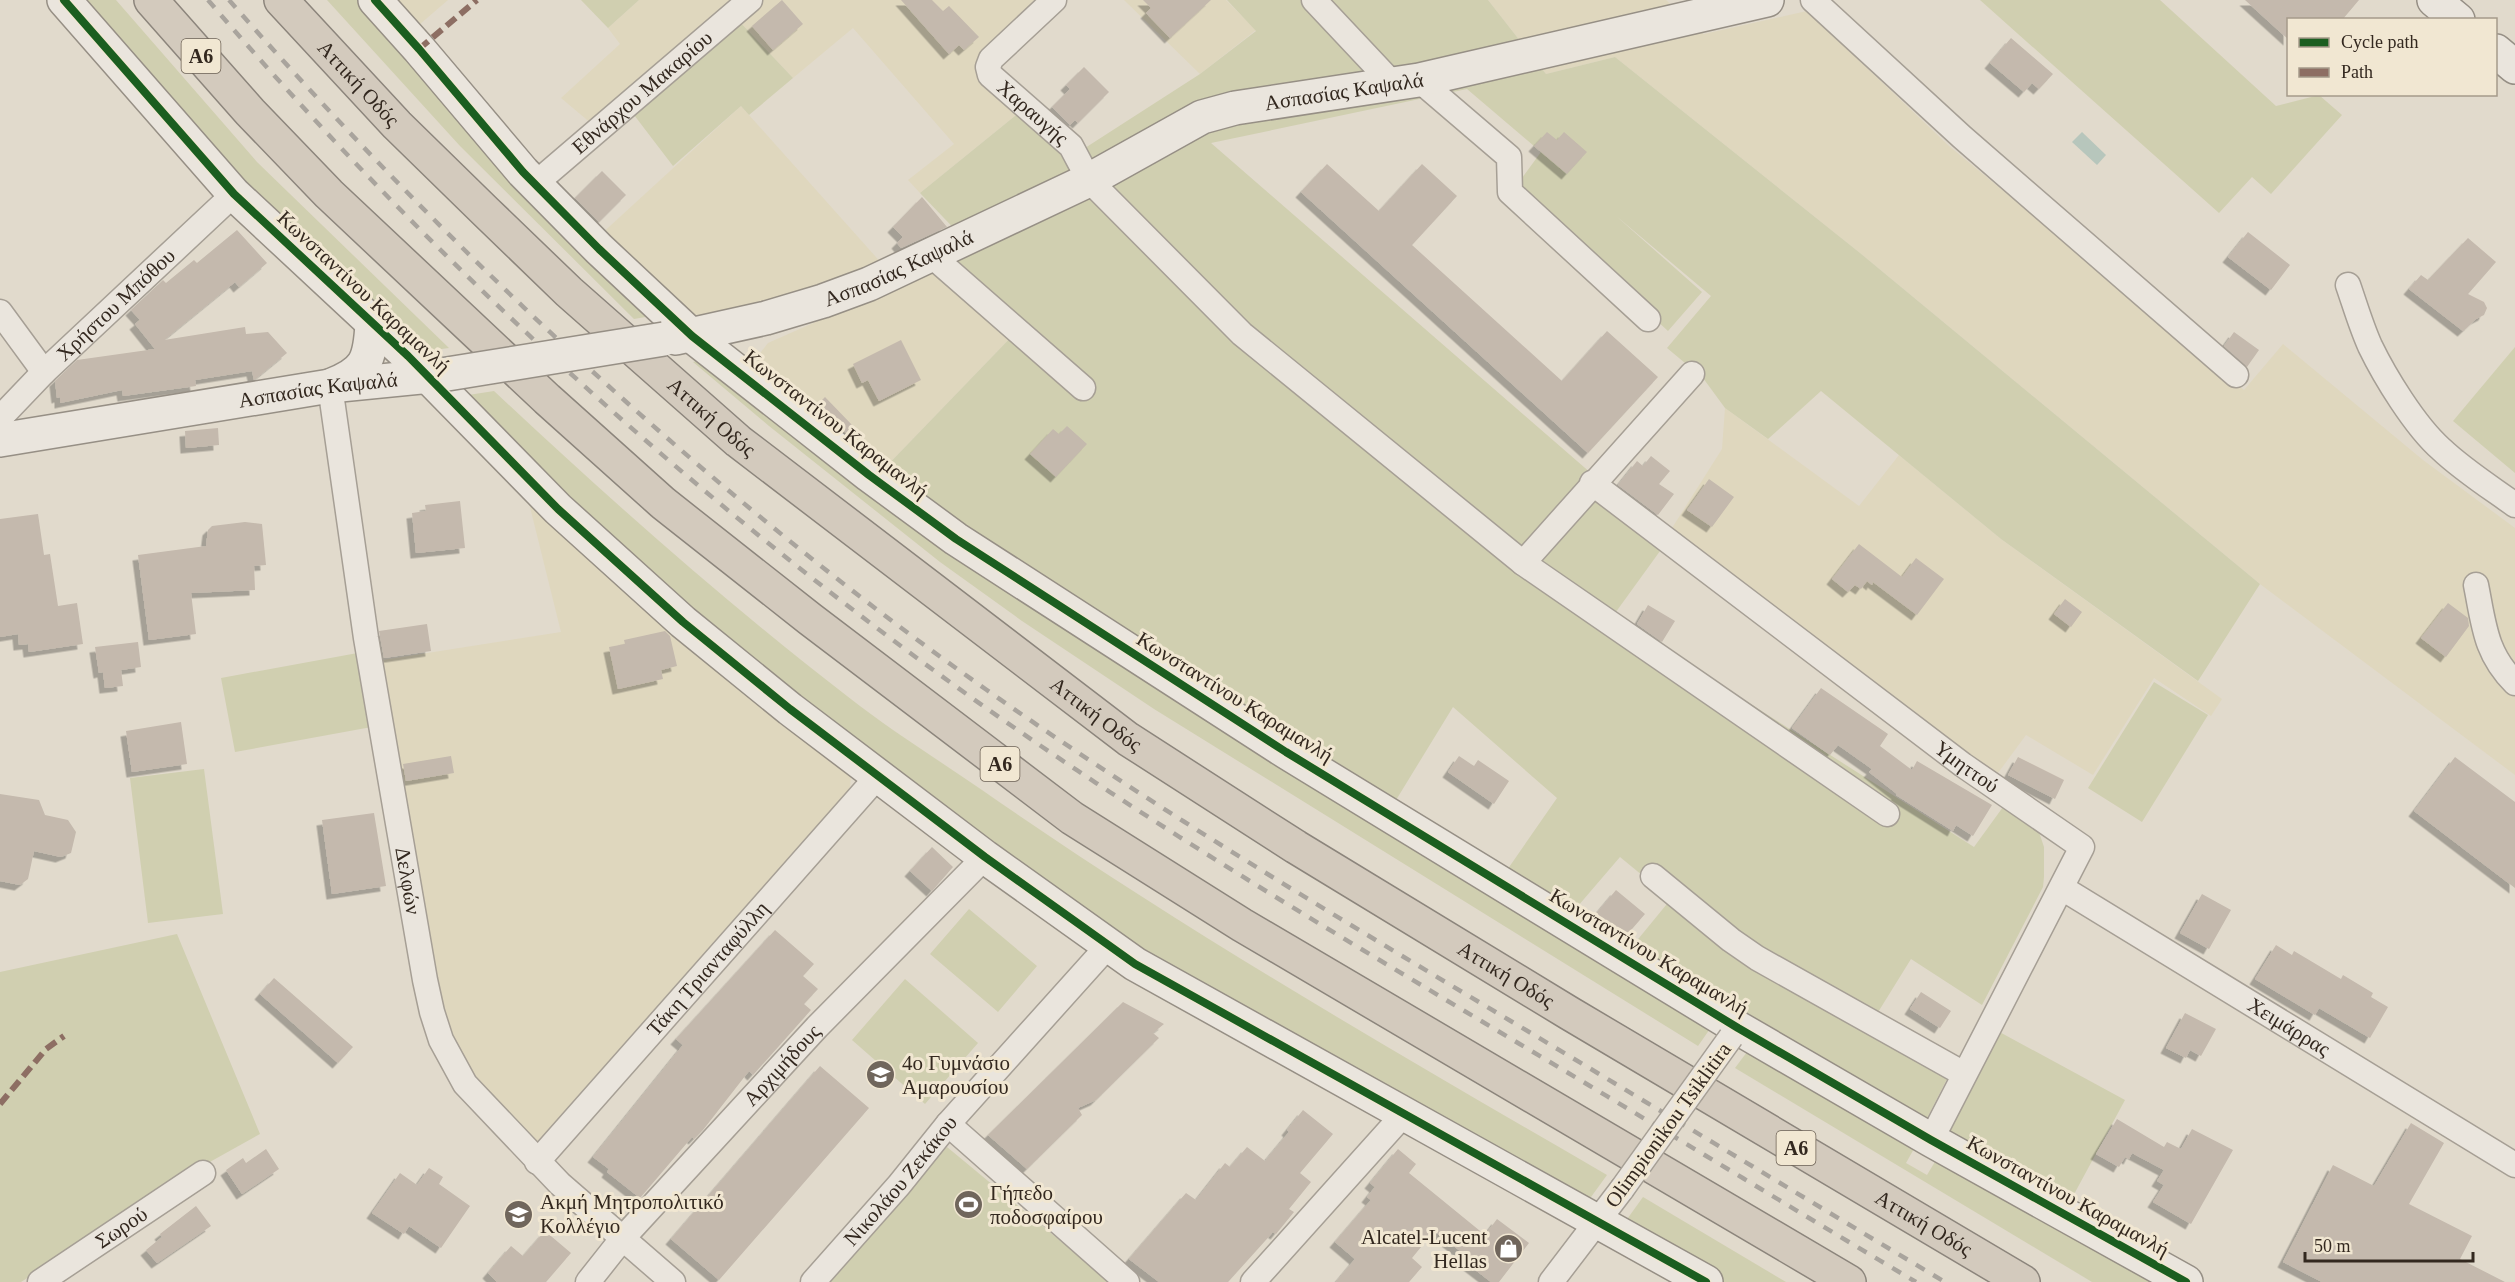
<svg xmlns="http://www.w3.org/2000/svg" width="2515" height="1282" viewBox="0 0 2515 1282" font-family="'Times New Roman',serif">
	<style>
		.farmland { fill: #dfd7be }
		.green { fill: #d0cfb0 }
		.water { fill: #b7c6bc }
		.building { fill: #c4b9ad; filter: url(#shadow) }
		.lines { fill: none; stroke-linecap: round; stroke-linejoin: round }
		.street-casing { stroke: #a69f95; stroke-width: 27 }
		.secondary-casing { stroke: #968f85; stroke-width: 36 }
		.highway-casing { stroke: #8c857c; stroke-width: 36 }
		.street { stroke: #eae5dd; stroke-width: 24 }
		.secondary { stroke: #eae5dd; stroke-width: 33 }
		.highway { stroke: #d3cabd; stroke-width: 33 }
		.rail { stroke: #a9a49d; stroke-width: 4.5; stroke-dasharray: 10 10; stroke-linecap: butt }
		.street-bridge-casing { stroke: #a69f95; stroke-width: 27; stroke-linecap: butt }
		.secondary-bridge-casing { stroke: #968f85; stroke-width: 36; stroke-linecap: butt }
		.street-bridge { stroke: #eae5dd; stroke-width: 24 }
		.secondary-bridge { stroke: #eae5dd; stroke-width: 33 }
		.quiet { stroke: #8d6e63; stroke-width: 6; stroke-dasharray: 12 6; stroke-linecap: butt }
		.cycleway-casing { stroke: #f1e7d2; stroke-width: 11 }
		.cycleway { stroke: #1b5e20; stroke-width: 8 }
		.labels { text-anchor: middle; dominant-baseline: central; stroke-width: 6; stroke-linejoin: round; paint-order: stroke }
		.shield { fill: #f1e7d2; stroke: #6c6155; stroke-width: 1.5 }
		.shield-label { font-size: 20px; font-weight: bold; fill: #33281f }
		.street-label { font-size: 21px; fill: #33281f; stroke: #f1e7d2 }
		.poi-label { font-size: 21px; fill: #33281f; stroke: #f1e7d2; text-anchor: start }
	</style>
	<defs>
		<filter id="shadow"><feDropShadow dx="-5.5" dy="5.5" stdDeviation="0" flood-color="#0004"/></filter>
	</defs>
	<rect width="100%" height="100%" fill="#e1dacc"/>
	<path class="farmland" d="M 384,0 L 448,0 L 412,31 Z
		M 639,0 L 1049,0 L 989,59 L 1036,99 L 920,193 L 908,180 L 954,144 L 853,28 L 793,78 L 737,19 L 605,135 L 561,98 L 620,44 L 608,28 Z
		M 1124,0 L 1226,0 L 1256,30 L 1200,74 Z
		M 1488,0 L 1666,0 L 1704,34 L 1807,11 L 1949,146 L 2244,390 L 2283,344 L 2423,460 L 2515,528 L 2515,775 L 2260,584 L 1860,253 L 1615,57 L 1546,74 Z
		M 741,106 L 749,115 L 884,266 L 721,317 L 688,314 L 598,237 Z
		M 940,260 L 1017,331 L 879,474 L 759,374 L 757,357 L 768,343 L 899,285 Z
		M 1725,408 L 1859,506 L 1899,455 L 2001,539 L 2222,699 L 2211,716 L 2154,678 L 2093,775 L 2026,735 L 1995,777 L 1670,536 L 1672,528 L 1722,449 Z
		M 527,495 L 851,776 L 850,787 L 839,805 L 535,1144 L 467,1075 L 445,1030 L 383,660 L 561,632 Z"/>
	<path class="green" d="M 80,0 L 116,0 L 257,162 L 449,348 L 418,352 L 243,187 Z
		M 327,0 L 358,0 L 657,315 L 634,319 L 460,146 Z
		M 581,0 L 639,0 L 608,28 Z
		M 1227,0 L 1488,0 L 1546,74 L 1615,57 L 1860,253 L 2260,584 L 2198,681 L 2001,539 L 1821,391 L 1768,439 L 1725,408 L 1703,378 L 1667,348 L 1711,296 L 1615,215 L 1702,292 L 1668,331 L 1514,189 L 1541,152 L 1467,89 L 1211,143 L 1668,540 L 1613,616 L 1974,847 L 2003,807 L 2039,832 L 2044,847 L 2044,877 L 2043,887 L 1982,1005 L 1911,959 L 1867,1030 L 1950,1073 L 1923,1126 L 1630,949 L 1671,899 L 1620,857 L 1572,913 L 1505,873 L 1557,798 L 1453,707 L 1393,805 L 879,474 L 1017,331 L 940,260 L 966,241 L 920,193 L 1036,99 L 1085,148 L 1200,74 L 1256,31 Z
		M 1980,0 L 2160,0 L 2276,106 L 2319,95 L 2342,115 L 2271,194 L 2252,177 L 2219,213 Z
		M 737,19 L 793,78 L 749,115 L 741,106 L 673,166 L 631,111 Z
		M 2515,347 L 2515,473 L 2453,421 Z
		M 708,358 L 1712,1026 L 1698,1046 L 1154,709 L 1022,621 L 940,562 L 769,426 L 693,362 Z
		M 494,391 C 607,497 724,601 847,696 C 890,730 937,759 982,790 C 1183,930 1395,1052 1607,1175 L 1583,1208 L 1154,969 L 681,606 L 462,396 Z
		M 363,652 L 377,726 L 235,752 L 221,678 Z
		M 2154,682 L 2208,715 L 2142,822 L 2088,788 Z
		M 204,769 L 223,914 L 148,923 L 130,778 Z
		M 969,909 L 1037,966 L 998,1012 L 930,954 Z
		M 177,934 L 260,1134 L 208,1163 L 21,1282 L 0,1282 L 0,972 Z
		M 905,979 L 978,1043 L 925,1104 L 852,1040 Z
		M 1994,1029 L 2125,1100 L 2072,1198 L 1946,1130 Z
		M 1750,1048 L 1915,1147 L 1906,1163 L 1927,1175 L 1936,1160 L 2159,1282 L 2092,1282 L 1735,1068 Z
		M 947,1147 L 1110,1282 L 826,1282 Z
		M 1643,1197 L 1786,1282 L 1715,1282 L 1620,1229 Z"/>
	<path class="water" d="M 2082,132 L 2106,155 L 2097,165 L 2072,142 Z"/>
	<path class="building" d="M 782,0 L 803,24 L 773,50 L 752,26 Z
		M 901,0 L 932,0 L 943,11 L 949,6 L 979,37 L 964,50 L 959,45 L 949,54 Z
		M 1143,0 L 1211,0 L 1170,38 L 1146,13 L 1151,8 Z
		M 2245,0 L 2359,0 L 2342,20 L 2289,20 L 2289,40 Z
		M 2011,38 L 2053,74 L 2039,89 L 2032,83 L 2024,92 L 1990,63 Z
		M 1084,67 L 1109,92 L 1078,123 L 1075,120 L 1070,125 L 1052,107 L 1070,89 L 1066,85 Z
		M 1547,132 L 1557,140 L 1564,132 L 1587,152 L 1567,174 L 1534,146 Z
		M 1327,164 L 1379,211 L 1422,164 L 1457,196 L 1412,245 L 1562,381 L 1607,331 L 1658,377 L 1588,453 L 1301,192 Z
		M 602,171 L 626,195 L 599,222 L 575,198 Z
		M 922,197 L 947,227 L 901,248 L 897,243 L 903,237 L 893,227 Z
		M 237,230 L 267,263 L 239,287 L 235,282 L 164,340 L 245,327 L 246,334 L 268,332 L 287,353 L 254,380 L 252,371 L 195,380 L 196,386 L 123,396 L 122,390 L 60,403 L 60,397 L 57,398 L 55,381 L 77,360 L 155,349 L 135,324 L 140,320 L 131,310 L 163,280 L 166,283 L 194,260 L 197,263 Z
		M 2248,232 L 2290,265 L 2271,290 L 2228,257 Z
		M 2468,238 L 2496,262 L 2468,294 L 2484,302 L 2487,308 L 2484,315 L 2476,319 L 2463,331 L 2409,289 L 2421,275 L 2428,280 Z
		M 2234,332 L 2259,350 L 2247,367 L 2224,346 Z
		M 901,340 L 921,380 L 879,401 L 868,380 L 862,383 L 853,364 Z
		M 825,397 L 854,427 L 854,434 L 851,437 L 814,408 Z
		M 1067,426 L 1087,444 L 1056,477 L 1030,454 L 1053,429 L 1059,434 Z
		M 218,428 L 219,445 L 186,448 L 185,431 Z
		M 1651,456 L 1670,471 L 1659,484 L 1674,494 L 1658,515 L 1618,485 L 1637,461 L 1643,466 Z
		M 1709,479 L 1734,497 L 1712,527 L 1687,510 Z
		M 460,501 L 465,548 L 416,553 L 412,513 L 426,511 L 425,505 Z
		M 38,514 L 44,555 L 50,554 L 58,606 L 77,603 L 83,644 L 29,652 L 28,644 L 19,645 L 18,634 L 0,637 L 0,519 Z
		M 245,522 L 262,524 L 266,565 L 254,566 L 255,590 L 191,593 L 196,634 L 149,640 L 138,555 L 206,546 L 208,530 L 212,526 Z
		M 1859,544 L 1902,577 L 1916,558 L 1944,579 L 1917,615 L 1873,582 L 1872,585 L 1867,581 L 1861,589 L 1855,585 L 1848,592 L 1832,579 Z
		M 2065,599 L 2082,612 L 2071,627 L 2054,614 Z
		M 2448,603 L 2468,618 L 2469,626 L 2446,657 L 2421,638 Z
		M 1648,605 L 1675,621 L 1662,642 L 1637,624 Z
		M 427,624 L 431,651 L 384,658 L 379,631 Z
		M 665,631 L 670,636 L 677,666 L 661,670 L 663,679 L 618,689 L 609,647 L 625,644 L 624,640 Z
		M 138,642 L 141,667 L 121,670 L 123,686 L 105,688 L 103,672 L 99,673 L 95,647 Z
		M 1821,688 L 1888,734 L 1880,746 L 1912,770 L 1917,761 L 1992,805 L 1973,836 L 1956,825 L 1953,831 L 1896,795 L 1897,794 L 1869,772 L 1872,769 L 1838,745 L 1830,755 L 1792,728 Z
		M 181,722 L 187,764 L 132,772 L 126,731 Z
		M 451,756 L 454,773 L 406,781 L 403,764 Z
		M 1459,756 L 1474,766 L 1478,760 L 1509,781 L 1494,804 L 1448,772 Z
		M 2018,757 L 2064,780 L 2055,799 L 2008,775 Z
		M 2455,757 L 2515,802 L 2515,888 L 2414,811 Z
		M 0,794 L 39,800 L 45,815 L 68,820 L 76,832 L 71,853 L 61,857 L 34,851 L 28,879 L 20,885 L 0,881 Z
		M 374,813 L 386,886 L 332,894 L 322,820 Z
		M 932,847 L 953,867 L 932,891 L 910,871 Z
		M 1616,890 L 1645,914 L 1625,937 L 1596,914 Z
		M 2202,894 L 2231,910 L 2209,949 L 2180,933 Z
		M 775,930 L 814,964 L 803,976 L 818,989 L 804,1004 L 811,1010 L 753,1075 L 749,1071 L 703,1130 L 694,1139 L 692,1137 L 640,1198 L 607,1172 L 609,1169 L 593,1157 L 683,1045 L 676,1039 Z
		M 2276,945 L 2292,955 L 2294,951 L 2341,979 L 2343,975 L 2373,993 L 2371,997 L 2388,1007 L 2370,1038 L 2319,1008 L 2315,1015 L 2255,979 Z
		M 274,978 L 353,1047 L 338,1063 L 260,994 Z
		M 1921,992 L 1951,1011 L 1940,1028 L 1910,1009 Z
		M 1123,1002 L 1164,1024 L 1153,1033 L 1159,1038 L 1096,1100 L 1078,1108 L 1082,1115 L 1027,1169 L 988,1135 Z
		M 2185,1013 L 2216,1029 L 2201,1056 L 2190,1050 L 2186,1058 L 2166,1048 Z
		M 820,1066 L 869,1108 L 719,1280 L 671,1239 Z
		M 1303,1110 L 1333,1134 L 1300,1173 L 1311,1182 L 1289,1209 L 1294,1212 L 1276,1234 L 1273,1232 L 1228,1282 L 1159,1282 L 1129,1259 L 1186,1193 L 1196,1200 L 1225,1163 L 1230,1167 L 1247,1147 L 1265,1161 L 1289,1132 L 1287,1130 Z
		M 2117,1119 L 2164,1147 L 2167,1142 L 2181,1149 L 2192,1129 L 2233,1150 L 2191,1224 L 2153,1202 L 2164,1185 L 2157,1181 L 2164,1170 L 2132,1153 L 2129,1159 L 2125,1157 L 2119,1167 L 2096,1154 Z
		M 2411,1123 L 2444,1143 L 2409,1204 L 2472,1236 L 2460,1259 L 2505,1282 L 2322,1282 L 2283,1262 L 2333,1165 L 2374,1186 Z
		M 266,1149 L 279,1169 L 242,1194 L 226,1170 L 243,1158 L 246,1163 Z
		M 1398,1149 L 1416,1164 L 1409,1173 L 1485,1235 L 1497,1219 L 1529,1243 L 1499,1282 L 1491,1282 L 1465,1262 L 1468,1257 L 1434,1231 L 1412,1258 L 1422,1267 L 1409,1282 L 1336,1282 L 1355,1259 L 1335,1242 L 1371,1200 L 1367,1197 L 1375,1187 L 1370,1183 Z
		M 429,1168 L 443,1177 L 439,1184 L 470,1206 L 441,1248 L 409,1226 L 404,1234 L 372,1213 L 400,1173 L 417,1185 Z
		M 196,1206 L 211,1226 L 157,1263 L 146,1250 L 162,1237 L 160,1234 Z
		M 545,1231 L 571,1253 L 546,1282 L 497,1282 L 488,1273 L 511,1246 L 523,1256 Z"/>
	<g class="lines">
		<defs>
			<g id="street">
				<path id="s1" d="M 1054,0 L 991,59 L 988,67 L 990,75 L 1071,146 L 1089,180 L 1242,334 L 1523,563 L 1887,814"/>
				<path d="M 1314,0 L 1393,84"/>
				<path d="M 1813,0 L 1962,137 L 2236,375"/>
				<path d="M 1419,80 L 1509,157 L 1510,192 L 1648,319"/>
				<path id="s2" d="M 535,184 L 750,0"/>
				<path d="M 931,255 L 1083,388"/>
				<path d="M 2348,285 C 2355,305 2361,326 2370,346 C 2385,377 2415,426 2441,449 C 2463,470 2490,487 2515,505"/>
				<path d="M 0,312 L 44,372"/>
				<path id="s3" d="M 330,386 L 366,638 L 425,980 L 432,1012 L 441,1040 L 465,1084 L 560,1184 L 673,1282"/>
				<path id="s4" d="M 0,418 L 44,372 L 234,194"/>
				<path id="s5" d="M 1592,483 L 1963,765 L 2082,847 L 1931,1140"/>
				<path d="M 1523,563 L 1692,374"/>
				<path d="M 2476,585 C 2484,625 2485,653 2515,683"/>
				<path d="M 1653,876 L 1731,940 L 1757,958 L 1964,1074"/>
				<path id="s6" d="M 2062,888 L 2515,1165"/>
				<path d="M 948,1124 L 1127,1282"/>
				<path id="s7" d="M 537,1162 L 878,776"/>
				<path id="s8" d="M 40,1282 L 203,1173"/>
				<path id="s9" d="M 588,1282 L 622,1239 L 817,1027 L 985,857"/>
				<path id="s10" d="M 813,1282 L 899,1185 L 948,1124 L 1107,947"/>
				<path d="M 1253,1282 L 1404,1114"/>
				<path d="M 1551,1282 L 1622,1189"/>
			</g>
			<g id="secondary">
				<path d="M 64,0 L 234,194 L 408,356 L 558,509 L 683,622 L 790,709 L 985,857 L 1135,964 L 1706,1282"/>
				<path d="M 375,0 L 419,49 L 523,172 L 599,249 L 692,336 L 869,475 L 956,539 L 1286,752 L 1738,1028 L 1931,1140 L 2186,1282"/>
				<path d="M 2434,0 L 2458,20"/>
				<path d="M 2496,51 L 2515,67"/>
				<path id="s11" d="M 676,338 L 766,318 L 823,301 L 869,284 L 1089,180 L 1202,117 L 1235,108 L 1419,80 L 1767,0"/>
				<path d="M 332,385 C 366,372 370,360 372,324"/>
				<path id="s12" d="M 0,440 L 330,386 L 441,375"/>
			</g>
			<g id="highway">
				<path d="M 151,0 L 250,112 L 329,194 L 547,399 L 663,503 L 810,619 L 1072,818 L 1242,925 L 1849,1282"/>
				<path id="s13" d="M 281,0 L 397,125 L 485,211 L 569,292 L 738,441 L 1128,739 L 1296,847 L 1569,1013 L 2023,1282"/>
			</g>
		</defs>
		<use href="#street" class="street-casing"/>
		<use href="#secondary" class="secondary-casing"/>
		<use href="#highway" class="highway-casing"/>
		<use href="#street" class="street"/>
		<use href="#secondary" class="secondary"/>
		<use href="#highway" class="highway"/>
		<path class="rail" d="M 208,0 C 423,251 669,477 936,672 C 1122,808 1321,925 1518,1043 C 1651,1122 1783,1203 1916,1282
			M 229,0 C 415,212 618,407 840,581 C 1050,746 1280,883 1509,1020 C 1655,1107 1799,1195 1945,1282"/>
		<defs>
			<path id="street-bridge" d="M 1622,1189 L 1731,1037"/>
			<path id="secondary-bridge" d="M 441,375 L 664,339"/>
		</defs>
		<use href="#street-bridge" class="street-bridge-casing"/>
		<use href="#secondary-bridge" class="secondary-bridge-casing"/>
		<use href="#street-bridge" class="street-bridge"/>
		<use href="#secondary-bridge" class="secondary-bridge"/>
		<path class="quiet" d="M 419,49 L 477,0
			M 0,1104 L 46,1049 L 64,1036"/>
		<defs>
			<path id="cycleway" d="M 64,0 L 234,194 L 408,356 L 558,509 L 683,622 L 790,709 L 985,857 L 1135,964 L 1706,1282
				M 375,0 L 419,49 L 523,172 L 599,249 L 692,336 L 869,475 L 956,539 L 1286,752 L 1738,1028 L 1931,1140 L 2186,1282"/>
		</defs>
		<use href="#cycleway" class="cycleway-casing"/>
		<use href="#cycleway" class="cycleway"/>
	</g>
	<defs>
		<symbol id="school-disc" viewBox="-11 -11 22 22"><circle r="9.5" fill="#70665c" stroke="#f1e7d2"/><path d="M0-5L7-2L0 1L-7-2ZM-4 1L0 2.5L4 1V4Q0 6-4 4Z" fill="#fff"/></symbol>
		<symbol id="stadium-disc" viewBox="-11 -11 22 22"><circle r="9.5" fill="#70665c" stroke="#f1e7d2"/><path d="M0-5a6.5 5 0 1 0 0 10a6.5 5 0 1 0 0-10ZM-3.5-1.8h7v3.6h-7Z" fill="#fff"/></symbol>
		<symbol id="university-disc" viewBox="-11 -11 22 22"><circle r="9.5" fill="#70665c" stroke="#f1e7d2"/><path d="M0-5L7-2L0 1L-7-2ZM-4 1L0 2.5L4 1V4Q0 6-4 4Z" fill="#fff"/></symbol>
		<symbol id="shop-disc" viewBox="-11 -11 22 22"><circle r="9.5" fill="#70665c" stroke="#f1e7d2"/><path d="M-5-2.5h2.3a2.7 3.5 0 0 1 5.4 0H5L5.5 6h-11ZM-1.5-2.5h3a1.5 2.3 0 0 0-3 0Z" fill="#fff"/></symbol>
	</defs>
	<g fill-rule="evenodd">
		<use href="#school-disc" x="864" y="1058" width="33" height="33"/>
		<use href="#stadium-disc" x="952" y="1188" width="33" height="33"/>
		<use href="#university-disc" x="502" y="1198" width="33" height="33"/>
		<use href="#shop-disc" x="1492" y="1232" width="33" height="33"/>
	</g>
	<g class="labels">
		<g class="shield">
			<rect x="181.5" y="39" width="39" height="34" rx="4.5"/>
			<rect x="980.5" y="747" width="39" height="34" rx="4.5"/>
			<rect x="1776.5" y="1131" width="39" height="34" rx="4.5"/>
		</g>
		<g class="shield-label">
			<text x="201" y="56">Α6</text>
			<text x="1000" y="764">Α6</text>
			<text x="1796" y="1148">Α6</text>
		</g>
		<g class="street-label">
			<text stroke="none"><textPath href="#s13" startOffset="114">Αττική Οδός</textPath></text>
			<text stroke="none"><textPath href="#s11" startOffset="718">Ασπασίας Καψαλά</textPath></text>
			<text stroke="none"><textPath href="#s2" startOffset="141">Εθνάρχου Μακαρίου</textPath></text>
			<text stroke="none"><textPath href="#s1" startOffset="160">Χαραυγής</textPath></text>
			<text stroke="none"><textPath href="#s11" startOffset="234">Ασπασίας Καψαλά</textPath></text>
			<text transform="translate(364 292) rotate(43)">Κωνσταντίνου Καραμανλή</text>
			<text stroke="none"><textPath href="#s4" startOffset="162">Χρήστου Μπόθου</textPath></text>
			<text stroke="none"><textPath href="#s12" startOffset="322">Ασπασίας Καψαλά</textPath></text>
			<text stroke="none"><textPath href="#s13" startOffset="600">Αττική Οδός</textPath></text>
			<text transform="translate(836 424) rotate(38)">Κωνσταντίνου Καραμανλή</text>
			<text transform="translate(1235 697) rotate(32)">Κωνσταντίνου Καραμανλή</text>
			<text stroke="none"><textPath href="#s13" startOffset="1086">Αττική Οδός</textPath></text>
			<text stroke="none"><textPath href="#s5" startOffset="470">Υμηττού</textPath></text>
			<text stroke="none"><textPath href="#s3" startOffset="501">Δελφών</textPath></text>
			<text transform="translate(1649 952) rotate(31)">Κωνσταντίνου Καραμανλή</text>
			<text stroke="none"><textPath href="#s7" startOffset="258">Τάκη Τριανταφύλλη</textPath></text>
			<text stroke="none"><textPath href="#s13" startOffset="1572">Αττική Οδός</textPath></text>
			<text stroke="none"><textPath href="#s6" startOffset="266">Χειμάρρας</textPath></text>
			<text stroke="none"><textPath href="#s9" startOffset="291">Αρχιμήδους</textPath></text>
			<text transform="translate(1668 1125) rotate(-54)">Olimpionikou Tsiklitira</text>
			<text stroke="none"><textPath href="#s10" startOffset="134">Νικολάου Ζεκάκου</textPath></text>
			<text transform="translate(2068 1196) rotate(29)">Κωνσταντίνου Καραμανλή</text>
			<text stroke="none"><textPath href="#s13" startOffset="2058">Αττική Οδός</textPath></text>
			<text stroke="none"><textPath href="#s8" startOffset="98">Σωρού</textPath></text>
		</g>
		<g class="poi-label">
			<text x="902" y="1063">4ο Γυμνάσιο<tspan x="902" dy="24">Αμαρουσίου</tspan></text>
			<text x="990" y="1193">Γήπεδο<tspan x="990" dy="24">ποδοσφαίρου</tspan></text>
			<text x="540" y="1202">Ακμή Μητροπολιτικό<tspan x="540" dy="24">Κολλέγιο</tspan></text>
			<text x="1487" y="1237" text-anchor="end">Alcatel-Lucent<tspan x="1487" dy="24">Hellas</tspan></text>
		</g>
	</g>
	<rect x="2287" y="18" width="210" height="78" fill="#f1e7d2" stroke="#a59b8a" stroke-width="1.5"/>
	<rect x="2299" y="38" width="30" height="9" fill="#1b5e20" stroke="#a59b8a" stroke-width="1.5"/>
	<text x="2341" y="48" font-size="18" fill="#33281f">Cycle path</text>
	<rect x="2299" y="68" width="30" height="9" fill="#8d6e63" stroke="#a59b8a" stroke-width="1.5"/>
	<text x="2341" y="78" font-size="18" fill="#33281f">Path</text>
	<path d="M2305 1252v9h168v-9" fill="none" stroke="#33281f" stroke-width="3"/>
	<text x="2314" y="1252" font-size="18" fill="#33281f" stroke="#f1e7d2" stroke-width="4.5" paint-order="stroke">50 m</text>
</svg>
